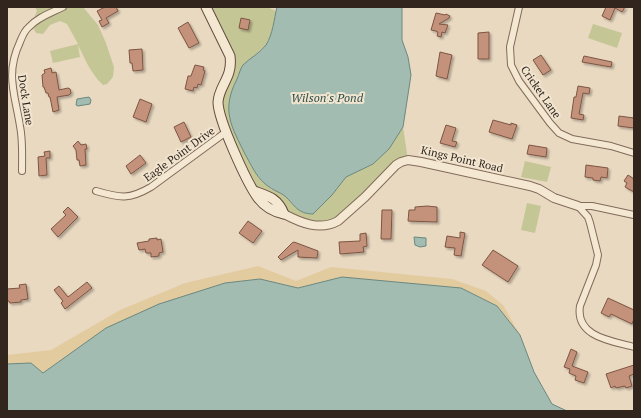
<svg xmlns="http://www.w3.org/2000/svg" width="641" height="418" viewBox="0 0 641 418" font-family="'PT Serif',serif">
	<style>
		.green { fill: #c4c696 }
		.sand { fill: #e3cba0 }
		.water { fill: #a3bcb2; stroke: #6b887f }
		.building { fill: #c4927a; stroke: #7d5542; filter: url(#shadow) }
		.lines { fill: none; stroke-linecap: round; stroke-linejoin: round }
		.minor-casing { stroke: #816b5a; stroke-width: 8 }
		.tertiary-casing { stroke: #816b5a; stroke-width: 10 }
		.secondary-casing { stroke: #624d3e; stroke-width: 11 }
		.minor { stroke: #f5e8d3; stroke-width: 6 }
		.tertiary { stroke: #f5e8d3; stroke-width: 8 }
		.secondary { stroke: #f5e8d3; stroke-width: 9 }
		.labels { text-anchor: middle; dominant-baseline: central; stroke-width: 4; stroke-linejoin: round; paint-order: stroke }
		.street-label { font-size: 11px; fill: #32251d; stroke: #f1e5d0 }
		.water-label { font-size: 12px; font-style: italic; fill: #2e504b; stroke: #f1e5d0 }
	</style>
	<defs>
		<filter id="shadow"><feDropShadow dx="2" dy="2" stdDeviation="1" flood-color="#0004"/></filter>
	</defs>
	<rect width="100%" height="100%" fill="#e9d9c1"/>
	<path class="green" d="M 35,7 L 83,7 L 98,25 L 106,43 L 114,67 L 113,77 L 107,84 L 103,85 C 91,74 85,59 78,45 L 80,57 L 53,63 L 50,51 L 78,44 L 67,24 L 60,21 L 50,25 L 43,34 L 36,33 C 31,25 33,20 37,11 Z
		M 206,7 L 267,7 L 276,11 L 271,35 L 266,45 L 242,67 L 233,88 L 245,153 L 259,178 L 271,189 L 284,194 L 296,208 L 313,214 L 332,195 L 346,177 L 373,164 L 389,149 L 403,127 L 408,160 L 401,162 L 338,221 L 318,227 L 258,198 L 218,103 L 231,61 Z
		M 593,24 L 622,33 L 617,48 L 588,38 Z
		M 525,161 L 551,167 L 547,182 L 521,177 Z
		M 527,203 L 541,206 L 535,233 L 521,230 Z"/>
	<path class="sand" d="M 258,266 L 296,281 L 331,267 L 452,279 L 486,291 L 503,305 L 520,335 L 497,306 L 342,277 L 297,288 L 260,279 L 225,283 L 106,328 L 43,373 L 31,363 L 7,364 L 7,355 L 51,350 L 120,310 L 185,283 Z"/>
	<path class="water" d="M 277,7 L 402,7 L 402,40 L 408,57 L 411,75 L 403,127 L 389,149 L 373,164 L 346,177 L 332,195 L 313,214 C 293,214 293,198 278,192 C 259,183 255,172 245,154 C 231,126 221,110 237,79 C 239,75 240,69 243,65 C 250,58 260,53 266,45 C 273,34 274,19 277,7 Z
		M 89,97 L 91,100 L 90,104 L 78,106 L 76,105 L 77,99 Z
		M 414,237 L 426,238 L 426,246 L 420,247 L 415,245 Z
		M 342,277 L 461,288 L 497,306 L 520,335 L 534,372 L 552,404 L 567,411 L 7,411 L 7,364 L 31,363 L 43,373 L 106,328 L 159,304 L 225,283 L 260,279 L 298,288 Z"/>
	<path class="building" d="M 105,7 L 116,7 L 118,11 L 106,18 L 109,23 L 102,27 L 99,21 L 102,20 L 97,11 Z
		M 606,7 L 625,7 L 622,12 L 615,8 L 610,20 L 602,16 Z
		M 436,13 L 445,15 L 446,14 L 450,16 L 449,18 L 439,24 L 448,25 L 445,33 L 442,32 L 441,37 L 437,36 L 438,32 L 436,31 L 431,30 Z
		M 241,18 L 250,20 L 248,30 L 239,28 Z
		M 188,22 L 199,43 L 189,48 L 178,28 Z
		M 489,32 L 489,59 L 478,59 L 478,33 Z
		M 142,49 L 143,70 L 133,71 L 132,63 L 130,63 L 129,50 Z
		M 440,52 L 452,55 L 447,79 L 436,76 Z
		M 541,55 L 551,70 L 543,75 L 533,60 Z
		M 584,56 L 612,62 L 611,67 L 582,62 Z
		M 195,65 L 204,67 L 203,70 L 205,71 L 201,85 L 198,84 L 197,88 L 194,87 L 193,91 L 185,89 L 188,76 L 191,76 Z
		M 51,68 L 52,73 L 56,72 L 59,90 L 68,88 L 70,89 L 71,93 L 69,95 L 57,97 L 59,110 L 53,112 L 50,97 L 49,97 L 48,93 L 46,93 L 44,87 L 43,87 L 42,75 L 45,73 L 44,70 Z
		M 578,86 L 590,88 L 589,94 L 583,93 L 579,114 L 584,115 L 583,120 L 571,118 L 574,97 L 576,97 Z
		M 140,99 L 152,104 L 146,122 L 133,117 Z
		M 619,116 L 634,118 L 634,128 L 618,126 Z
		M 493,120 L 511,125 L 511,123 L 517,125 L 512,139 L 489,132 Z
		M 184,122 L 191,137 L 181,142 L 174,127 Z
		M 446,125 L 456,128 L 452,141 L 457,142 L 455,147 L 440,143 Z
		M 78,141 L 81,145 L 86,144 L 87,149 L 85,149 L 86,165 L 80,166 L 79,160 L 77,160 L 76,150 L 73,146 Z
		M 529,145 L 547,148 L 546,157 L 527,154 Z
		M 50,151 L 50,158 L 46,158 L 47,175 L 39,176 L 38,157 L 45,156 L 44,152 Z
		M 140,155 L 146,163 L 131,174 L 126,166 Z
		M 586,165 L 608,168 L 607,178 L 601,177 L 600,181 L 593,180 L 593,178 L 585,177 Z
		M 628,175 L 634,179 L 634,192 L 625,187 L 627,183 L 624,181 Z
		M 427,206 L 437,207 L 437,222 L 408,221 L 409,210 L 415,210 L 415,207 Z
		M 68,207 L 78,217 L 58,237 L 51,229 L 66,215 L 63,212 Z
		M 382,210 L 392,210 L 391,239 L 381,239 Z
		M 248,221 L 262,231 L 253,243 L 239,233 Z
		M 460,232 L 465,233 L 461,256 L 454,255 L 455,248 L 445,247 L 447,236 L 460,238 Z
		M 366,233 L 367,246 L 363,247 L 364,252 L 340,254 L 339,242 L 360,241 L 360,234 Z
		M 157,238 L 157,240 L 161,239 L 163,252 L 159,253 L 159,256 L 151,257 L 151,253 L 146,253 L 145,249 L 139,250 L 137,243 L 149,241 L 149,239 Z
		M 294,242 L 318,251 L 317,258 L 298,257 L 298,250 L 281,260 L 278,257 L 292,243 Z
		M 493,250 L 518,266 L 508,282 L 482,265 Z
		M 87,282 L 92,288 L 65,309 L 61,303 L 63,301 L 54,290 L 59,286 L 68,297 Z
		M 26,284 L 28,299 L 21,300 L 21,302 L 10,303 L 9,301 L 7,301 L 7,289 L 20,288 L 19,285 Z
		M 608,298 L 634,310 L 634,319 L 632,324 L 611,314 L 609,317 L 601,313 Z
		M 571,349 L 577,352 L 572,366 L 588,372 L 584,383 L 575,380 L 576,376 L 569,373 L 570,369 L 564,367 Z
		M 634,365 L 634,374 L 629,376 L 632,386 L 626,388 L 625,386 L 616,388 L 615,386 L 611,388 L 606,374 Z"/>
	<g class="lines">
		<defs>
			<path id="minor" d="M 519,7 L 510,47 L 511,65 L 519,81 L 550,123 L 559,133 L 572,139 L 611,146 L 634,153
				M 22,171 C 22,156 23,141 20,126 C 15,94 5,74 20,42 C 22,37 24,31 29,27 C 38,17 51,13 63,7
				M 96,191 C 120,198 129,200 151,187 L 226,132
				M 578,206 L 588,217 L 590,223 L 598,255 L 596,265 L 580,306 C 575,337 612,341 634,347
				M 578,206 L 592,206 L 634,215"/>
			<path id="tertiary" d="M 284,214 C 301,223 320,231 338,221 L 365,197 L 396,165 L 401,162 L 408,160 L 421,162 L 530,186 L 539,189 L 554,198 L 578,206"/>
			<path id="secondary" d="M 206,7 L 230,56 C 233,78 219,85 218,102 C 218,120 247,183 258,198 C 264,206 274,212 284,214 C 278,198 268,196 254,191"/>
		</defs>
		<use href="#minor" class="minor-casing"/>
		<use href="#tertiary" class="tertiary-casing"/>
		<use href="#secondary" class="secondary-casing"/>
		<use href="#minor" class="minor"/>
		<use href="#tertiary" class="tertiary"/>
		<use href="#secondary" class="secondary"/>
	</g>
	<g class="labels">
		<g class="street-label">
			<text transform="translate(541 92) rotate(55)">Cricket Lane</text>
			<text transform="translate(26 100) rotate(81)">Dock Lane</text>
			<text transform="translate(179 154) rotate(-36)">Eagle Point Drive</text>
			<text transform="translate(462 159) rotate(13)">Kings Point Road</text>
		</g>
		<g class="water-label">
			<text x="327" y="97">Wilson's Pond</text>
		</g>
	</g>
	<rect width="641" height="418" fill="none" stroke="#32251d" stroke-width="16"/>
</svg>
